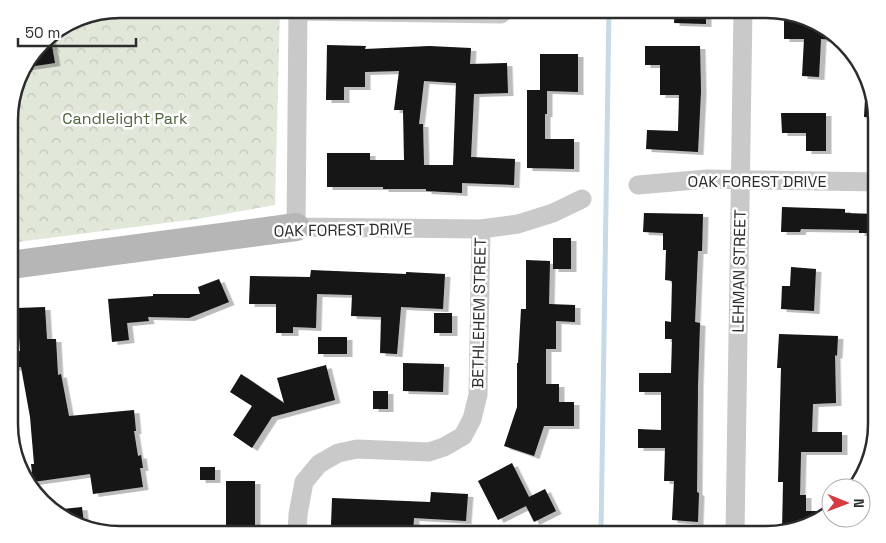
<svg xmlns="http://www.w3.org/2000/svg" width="886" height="543" viewBox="0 0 886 543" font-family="'Space Grotesk',sans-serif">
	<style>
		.forest { fill: url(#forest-crowns) }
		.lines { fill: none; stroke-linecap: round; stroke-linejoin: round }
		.stream { stroke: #c7dae7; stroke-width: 5 }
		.building { fill: #131313; fill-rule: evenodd; filter: url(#shadow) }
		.street { stroke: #c9c9c9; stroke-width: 19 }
		.secondary { stroke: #b6b6b6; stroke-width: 28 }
		.labels { text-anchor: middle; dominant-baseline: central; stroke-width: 5; stroke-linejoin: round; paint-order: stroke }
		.park-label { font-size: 16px; fill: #4e633d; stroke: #fff }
		.street-label { font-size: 16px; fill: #2c2c2c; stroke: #fff }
		.rim { fill: none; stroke: #2c2c2c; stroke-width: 2.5 }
	</style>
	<defs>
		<pattern id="forest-crowns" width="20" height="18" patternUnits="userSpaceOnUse" patternTransform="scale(1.25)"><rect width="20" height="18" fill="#e1e8da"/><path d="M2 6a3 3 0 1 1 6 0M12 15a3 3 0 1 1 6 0" fill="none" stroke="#c1c7bb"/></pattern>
		<filter id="shadow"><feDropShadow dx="5.5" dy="3" stdDeviation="0" flood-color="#0004"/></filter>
	</defs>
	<rect width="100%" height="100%" fill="#fff"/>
	<path class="forest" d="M 119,9 L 280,9 L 275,205 L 197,219 L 10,243 L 10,105 L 20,70 L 46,36 L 77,17 Z"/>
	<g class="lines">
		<path class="stream" d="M 601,534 L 609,9"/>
	</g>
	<path class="building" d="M 675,9 L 706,9 L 706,24 L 674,23 Z
		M 784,14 L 828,27 L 840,40 L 821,39 L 819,77 L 802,76 L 804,39 L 784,39 Z
		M 50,34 L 55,63 L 22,68 L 46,36 Z
		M 327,45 L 366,46 L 365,49 L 429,46 L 471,48 L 470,64 L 507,63 L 508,93 L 474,94 L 471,157 L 515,159 L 514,185 L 462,183 L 462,193 L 426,191 L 426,189 L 383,189 L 383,187 L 327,187 L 327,153 L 370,153 L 370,160 L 404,160 L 403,110 L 394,110 L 399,71 L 365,72 L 365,87 L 344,87 L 344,100 L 326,100 ZM 424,81 L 456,83 L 453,165 L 424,165 L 423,124 L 419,124 Z
		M 645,46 L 700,46 L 701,91 L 698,152 L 646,149 L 647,130 L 678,131 L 679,95 L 660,95 L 660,65 L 645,65 Z
		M 540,54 L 578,54 L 578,92 L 547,91 L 547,114 L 545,114 L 545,139 L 574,139 L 574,169 L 527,168 L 527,90 L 540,90 Z
		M 867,80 L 877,112 L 877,118 L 864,117 L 866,81 Z
		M 781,113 L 826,113 L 826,151 L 806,151 L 806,133 L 782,133 Z
		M 782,207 L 845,209 L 845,213 L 877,214 L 877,233 L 859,233 L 859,230 L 801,229 L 800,232 L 781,232 Z
		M 644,213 L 703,214 L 702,251 L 698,251 L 695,322 L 700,323 L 698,385 L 697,492 L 699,493 L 698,522 L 672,520 L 674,481 L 664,481 L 665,448 L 638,448 L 638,429 L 661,430 L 661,392 L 639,392 L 639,373 L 671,373 L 672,339 L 665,339 L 665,321 L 671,322 L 672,281 L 665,280 L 666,250 L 663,250 L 663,233 L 643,232 Z
		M 553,238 L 571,238 L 571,269 L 553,269 Z
		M 526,260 L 550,261 L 549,304 L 575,305 L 575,322 L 556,321 L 556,349 L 546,349 L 546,384 L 559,384 L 559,402 L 574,402 L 574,426 L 544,426 L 534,456 L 504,446 L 517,407 L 517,363 L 518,363 L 521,309 L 526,309 Z
		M 791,267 L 816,269 L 814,311 L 781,309 L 782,286 L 790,286 Z
		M 311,270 L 406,274 L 406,272 L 445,274 L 443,309 L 401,307 L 397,354 L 380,353 L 381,317 L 351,316 L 352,295 L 317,294 L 316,328 L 293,327 L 293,333 L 276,333 L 276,304 L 249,304 L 250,276 L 310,277 Z
		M 219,279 L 229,302 L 189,318 L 148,317 L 149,321 L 127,323 L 129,340 L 112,342 L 108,299 L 153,296 L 153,294 L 200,294 L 198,287 Z
		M 45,307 L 47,339 L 56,339 L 58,375 L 61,374 L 69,416 L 134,410 L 136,431 L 134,431 L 138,456 L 141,455 L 143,468 L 140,468 L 143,487 L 93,494 L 90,474 L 33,482 L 31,464 L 34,464 L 30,417 L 21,367 L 10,368 L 10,351 L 20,351 L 17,308 Z
		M 434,313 L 452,313 L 452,333 L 434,333 Z
		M 779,334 L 838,336 L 837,356 L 835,355 L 836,403 L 813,404 L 812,432 L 842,432 L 842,452 L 801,452 L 800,495 L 806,495 L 806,511 L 831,511 L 822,519 L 782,532 L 783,482 L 778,482 L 781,368 L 777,368 Z
		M 318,337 L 347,337 L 347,354 L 318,354 Z
		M 403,363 L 444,364 L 443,392 L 403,391 Z
		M 326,365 L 335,400 L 272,417 L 252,448 L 233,435 L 252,406 L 230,392 L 241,374 L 284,403 L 277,378 Z
		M 373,391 L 388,391 L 388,409 L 373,409 Z
		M 512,463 L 529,497 L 545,489 L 556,511 L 534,522 L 526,506 L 498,520 L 478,481 Z
		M 200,467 L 215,467 L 215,480 L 200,480 Z
		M 226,481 L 255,481 L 255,534 L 226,534 Z
		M 431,492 L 468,494 L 466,521 L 414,518 L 413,534 L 378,534 L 379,526 L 331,525 L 332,498 L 430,502 Z
		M 82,507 L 84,524 L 58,516 L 53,510 Z"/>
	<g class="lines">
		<path class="street" d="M 298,9 L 296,227 L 481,229 L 518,224 L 553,213 L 582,199
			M 298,11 L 501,14
			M 638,185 L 707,179 L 877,182
			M 297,534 L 298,514 L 304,482 L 319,464 L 338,453 L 357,449 L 429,452 L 444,447 L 463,436 L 472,419 L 478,395 L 481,229
			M 735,534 L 743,9"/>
		<path class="secondary" d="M 10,265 L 296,227"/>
	</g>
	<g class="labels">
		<g class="park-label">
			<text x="125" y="118">Candlelight Park</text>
		</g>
		<g class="street-label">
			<text x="757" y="181">OAK FOREST DRIVE</text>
			<text transform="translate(343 230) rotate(-1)">OAK FOREST DRIVE</text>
			<text transform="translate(739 271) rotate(-89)">LEHMAN STREET</text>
			<text transform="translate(479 313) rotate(-89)">BETHLEHEM STREET</text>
		</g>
	</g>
	<path d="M0 0H886V543H0ZM120 18H766A102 102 0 0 1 868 120V424A102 102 0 0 1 766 526H120A102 102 0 0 1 18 424V120A102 102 0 0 1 120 18Z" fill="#fff" fill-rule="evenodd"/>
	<path class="rim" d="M120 18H766A102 102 0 0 1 868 120V424A102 102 0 0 1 766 526H120A102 102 0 0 1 18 424V120A102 102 0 0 1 120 18Z"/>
	<g transform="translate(846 503) rotate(91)"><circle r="24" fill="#ffffff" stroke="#ababab"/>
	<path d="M0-4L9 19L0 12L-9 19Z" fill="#d53c42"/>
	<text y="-8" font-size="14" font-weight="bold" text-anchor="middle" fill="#2c2c2c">N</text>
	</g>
	<path d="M18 38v8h118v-8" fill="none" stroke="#2c2c2c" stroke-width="2.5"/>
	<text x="25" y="38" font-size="15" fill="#2c2c2c" stroke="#ffffff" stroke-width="4" paint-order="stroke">50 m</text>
</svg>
